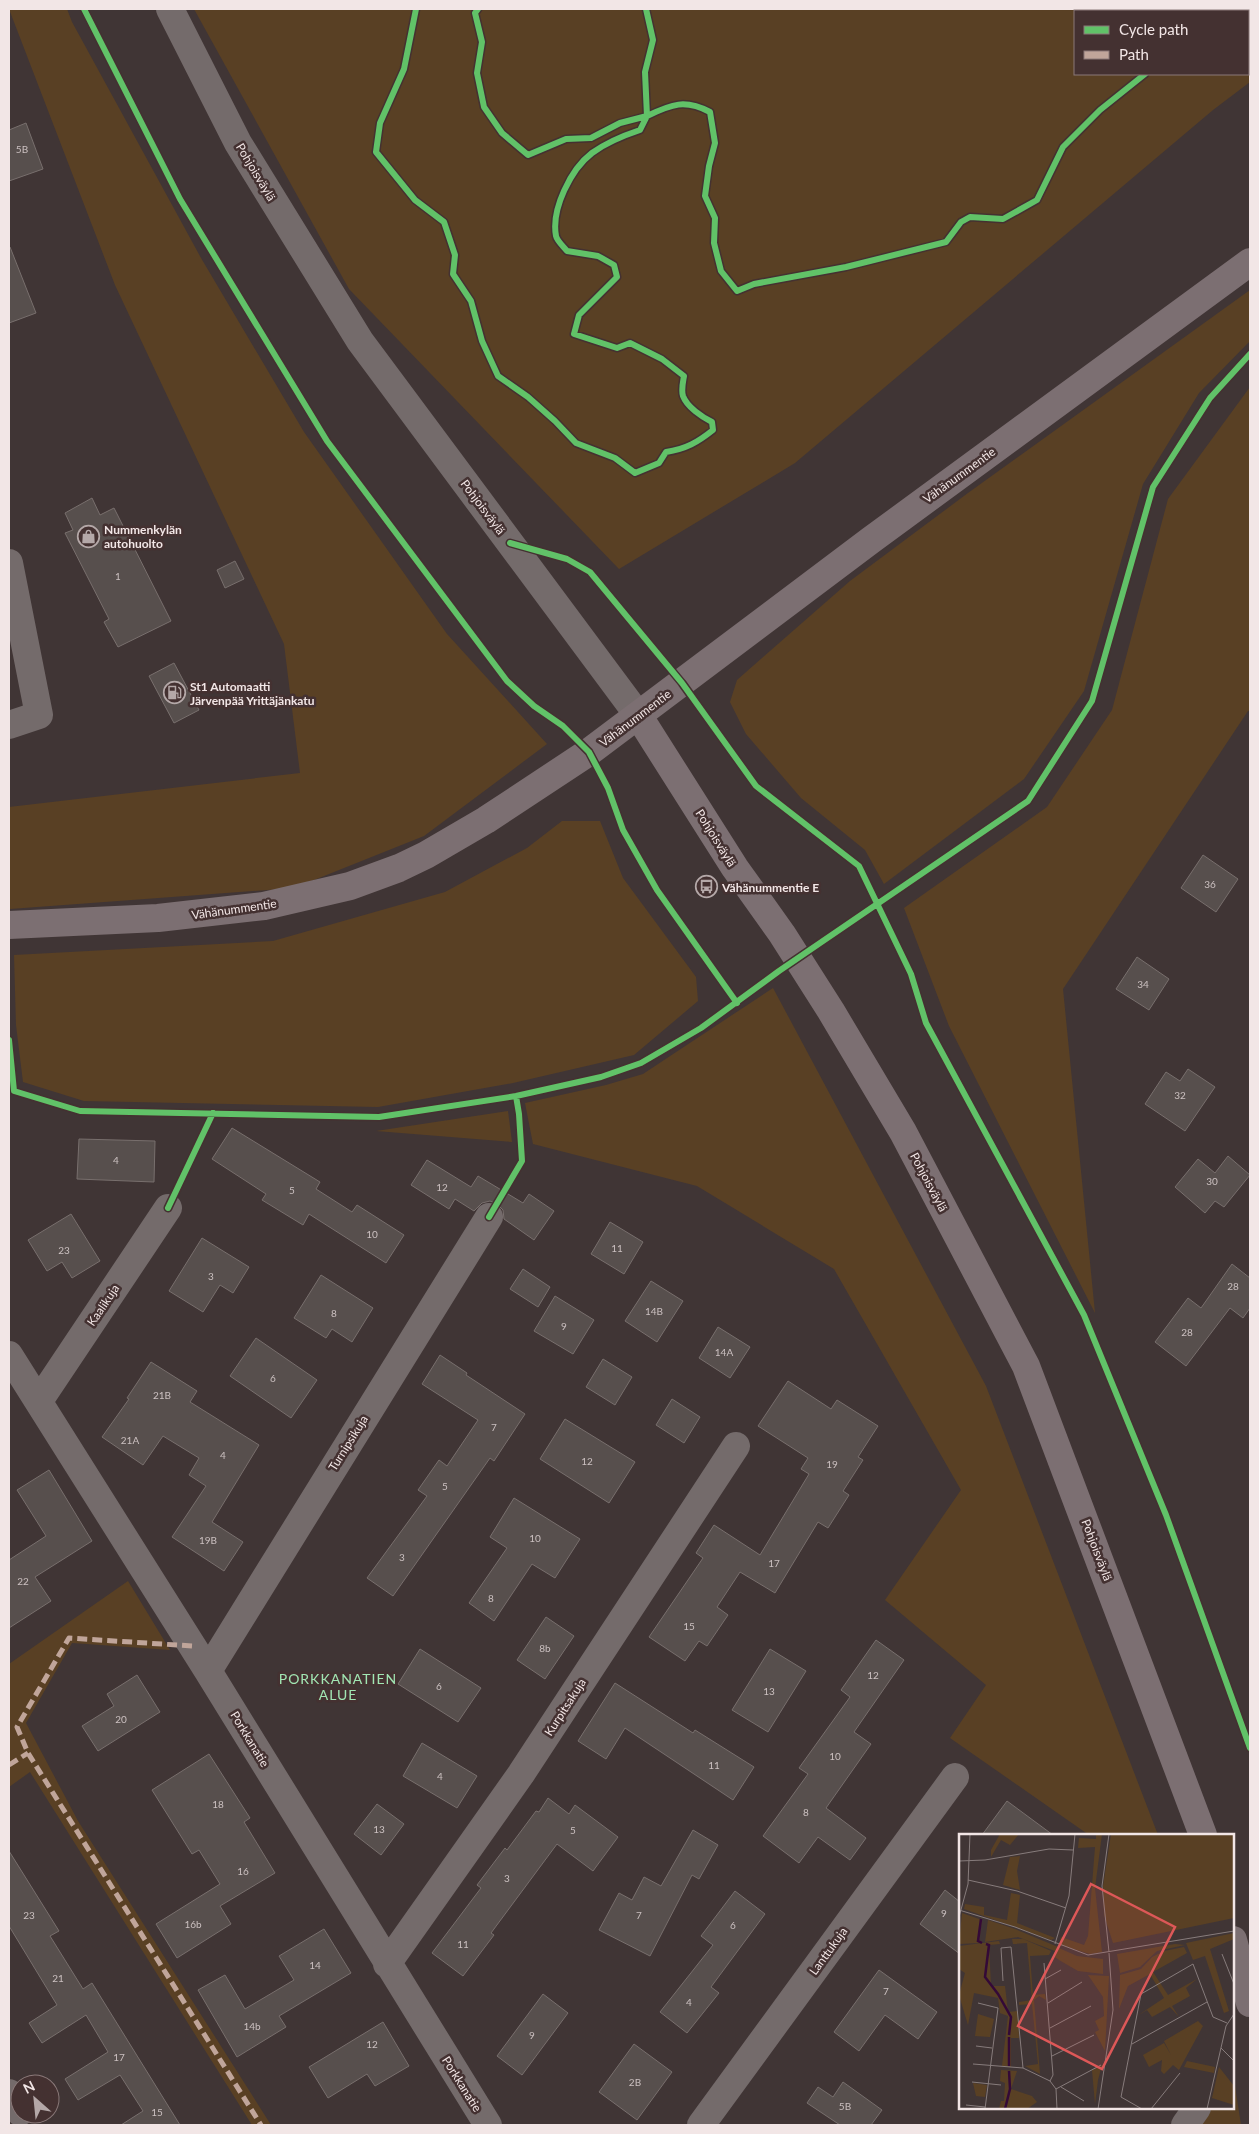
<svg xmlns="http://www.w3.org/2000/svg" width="1259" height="2134" viewBox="0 0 1259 2134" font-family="Lato,sans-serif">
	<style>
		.green { fill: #594024; fill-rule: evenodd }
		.building { fill: #574f4d; stroke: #786f6d }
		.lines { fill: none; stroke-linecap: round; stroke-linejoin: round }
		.minor { stroke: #746b6b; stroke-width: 28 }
		.major { stroke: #7c6f72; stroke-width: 28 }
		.quiet { stroke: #c0a59a; stroke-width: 5; stroke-dasharray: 10 5; stroke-linecap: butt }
		.cycleway-casing { stroke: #443131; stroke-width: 9 }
		.cycleway { stroke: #61c268; stroke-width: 6 }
		.labels { text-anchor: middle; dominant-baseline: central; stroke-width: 5; stroke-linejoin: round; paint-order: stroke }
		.number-label { font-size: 10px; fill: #cbc0c0 }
		.street-label { font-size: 12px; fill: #f2e6e6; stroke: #443131 }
		.poi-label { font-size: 12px; font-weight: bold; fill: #f2e6e6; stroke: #443131; text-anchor: start }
		.neighbourhood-label { font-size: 14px; letter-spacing: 1px; fill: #a1e6b3; stroke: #443131 }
		.inset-river { fill: none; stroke: #340937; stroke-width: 2.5 }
		.inset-road { fill: none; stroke: #877c7c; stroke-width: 1 }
		.view { fill: #dd5858; fill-opacity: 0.15; stroke: #dd5858; stroke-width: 2.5 }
		.inset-edge { fill: none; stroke: #f2e6e6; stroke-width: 2.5 }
	</style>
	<rect width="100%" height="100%" fill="#403535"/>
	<path class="green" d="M 9,9 L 67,9 L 72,22 L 201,258 L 304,432 L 447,634 L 547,744 L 424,836 L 294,888 L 10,909 L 9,907 L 9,807 L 300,773 L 284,644 L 115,285 Z
		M 194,9 L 1250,9 L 1250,82 L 1213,110 L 795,463 L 619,569 L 349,289 ZM 1075,11 L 1248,11 L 1248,74 L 1075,74 Z
		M 1250,290 L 1250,341 L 1199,393 L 1143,484 L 1084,691 L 1024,779 L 884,884 L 865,850 L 801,798 L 746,734 L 730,702 L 737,680 L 850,581 L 968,493 Z
		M 1250,387 L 1250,711 L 1248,711 L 1063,989 L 1095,1313 L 949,1026 L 904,908 L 1047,807 L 1112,710 L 1168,499 Z
		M 562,821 L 600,821 L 623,878 L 696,977 L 698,1001 L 634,1055 L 513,1083 L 378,1107 L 84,1101 L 23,1082 L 16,1025 L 14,955 L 273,941 L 445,892 L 527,848 Z
		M 773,988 L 986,1386 L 1158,1835 L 1089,1835 L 950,1738 L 986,1685 L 885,1600 L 961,1490 L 834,1269 L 697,1186 L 533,1144 L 525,1103 L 606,1085 L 643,1074 Z
		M 508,1111 L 512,1142 L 376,1131 Z
		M 128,1581 L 170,1650 L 72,1643 L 26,1723 L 78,1821 L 271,2125 L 252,2125 L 30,1772 L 9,1787 L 9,1664 Z
		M 1235,2086 L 1241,2125 L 1198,2125 L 1209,2108 L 1233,2108 L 1233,2087 Z"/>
	<path class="building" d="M 26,123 L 43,169 L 9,181 L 9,130 Z
		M 10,247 L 36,313 L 9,323 L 9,248 Z
		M 92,498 L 100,515 L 114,508 L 171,621 L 118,647 L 104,622 L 109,619 L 65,533 L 73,530 L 65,513 Z
		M 235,561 L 244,579 L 225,588 L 217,570 Z
		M 174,663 L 199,710 L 174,723 L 149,676 Z
		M 1203,855 L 1238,879 L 1216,912 L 1181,888 Z
		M 1137,957 L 1169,979 L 1149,1010 L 1116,989 Z
		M 1188,1069 L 1215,1087 L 1185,1131 L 1145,1104 L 1166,1072 L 1180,1081 Z
		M 232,1128 L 320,1182 L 316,1189 L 352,1212 L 357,1205 L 404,1235 L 386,1263 L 309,1214 L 303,1225 L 262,1200 L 266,1194 L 212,1159 Z
		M 79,1139 L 155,1141 L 154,1182 L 77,1179 Z
		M 1228,1156 L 1250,1175 L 1224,1207 L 1215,1201 L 1205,1213 L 1175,1187 L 1198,1159 L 1215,1173 Z
		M 427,1160 L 471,1187 L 478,1176 L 523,1203 L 529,1194 L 554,1211 L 534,1240 L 504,1219 L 503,1210 L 497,1204 L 490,1201 L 482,1203 L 474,1211 L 455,1199 L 449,1209 L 411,1185 Z
		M 71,1214 L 100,1261 L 72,1278 L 62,1262 L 47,1271 L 28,1240 Z
		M 610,1222 L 643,1242 L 624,1274 L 591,1254 Z
		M 202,1238 L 249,1267 L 233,1293 L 220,1285 L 203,1312 L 169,1291 Z
		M 1232,1264 L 1250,1278 L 1250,1308 L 1243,1318 L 1230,1308 L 1186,1366 L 1155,1342 L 1188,1298 L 1201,1308 Z
		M 523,1269 L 550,1287 L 538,1307 L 510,1289 Z
		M 321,1275 L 373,1308 L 352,1342 L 332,1329 L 326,1338 L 294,1318 Z
		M 651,1281 L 683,1301 L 657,1342 L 625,1321 Z
		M 555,1296 L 594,1320 L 573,1354 L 534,1331 Z
		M 718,1327 L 750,1347 L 730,1378 L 699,1358 Z
		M 256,1338 L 317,1380 L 291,1418 L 230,1376 Z
		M 440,1355 L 467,1373 L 466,1375 L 525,1414 L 494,1461 L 490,1458 L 393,1596 L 367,1578 L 427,1496 L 418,1490 L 439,1460 L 447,1466 L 478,1420 L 422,1384 Z
		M 603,1359 L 632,1377 L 615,1405 L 586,1387 Z
		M 151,1362 L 197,1391 L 190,1402 L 259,1445 L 212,1522 L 243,1542 L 224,1571 L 172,1537 L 206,1486 L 189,1475 L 199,1458 L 163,1436 L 143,1465 L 102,1437 L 129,1399 L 127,1398 Z
		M 788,1381 L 831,1409 L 837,1400 L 878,1426 L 858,1457 L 863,1460 L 843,1491 L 849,1495 L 828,1528 L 818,1522 L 775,1593 L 740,1572 L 717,1607 L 728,1615 L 707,1646 L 699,1641 L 685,1661 L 649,1637 L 703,1558 L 696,1553 L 714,1525 L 760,1555 L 809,1474 L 801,1469 L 808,1458 L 758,1426 Z
		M 672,1399 L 700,1417 L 684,1443 L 656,1425 Z
		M 565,1419 L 635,1462 L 609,1503 L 540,1459 Z
		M 49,1470 L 92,1541 L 35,1577 L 51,1601 L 9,1628 L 9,1560 L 46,1536 L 17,1490 Z
		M 514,1498 L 580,1539 L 555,1578 L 532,1564 L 494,1621 L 469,1603 L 507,1548 L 490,1537 Z
		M 546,1617 L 574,1636 L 545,1679 L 517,1660 Z
		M 876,1640 L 904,1660 L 854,1732 L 871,1744 L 826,1808 L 866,1838 L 850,1860 L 818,1837 L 799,1863 L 763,1836 L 808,1774 L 799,1768 L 850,1697 L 841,1690 Z
		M 420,1649 L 481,1688 L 458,1722 L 398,1684 Z
		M 770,1649 L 806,1671 L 768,1732 L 732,1710 Z
		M 137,1675 L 160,1712 L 98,1751 L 82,1726 L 114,1706 L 107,1694 Z
		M 615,1683 L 693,1733 L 695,1730 L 754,1767 L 733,1800 L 625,1728 L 606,1759 L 578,1741 Z
		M 422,1743 L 477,1776 L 457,1808 L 403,1776 Z
		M 209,1754 L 250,1818 L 244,1822 L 275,1873 L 220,1906 L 231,1924 L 177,1958 L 156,1924 L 220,1884 L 199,1850 L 192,1854 L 152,1790 Z
		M 548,1798 L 569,1814 L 575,1805 L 618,1837 L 593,1871 L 557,1844 L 491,1933 L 494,1935 L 463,1976 L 432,1953 L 481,1888 L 477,1885 L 505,1848 L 507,1850 L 536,1811 L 539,1812 Z
		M 1007,1801 L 1053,1835 L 982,1835 Z
		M 377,1804 L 404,1824 L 381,1855 L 354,1834 Z
		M 693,1830 L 718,1845 L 699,1879 L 692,1875 L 650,1956 L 599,1930 L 619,1893 L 632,1900 L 644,1877 L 661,1886 Z
		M 9,1851 L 59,1931 L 50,1936 L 83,1989 L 92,1983 L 180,2125 L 121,2125 L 143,2111 L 120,2075 L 78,2100 L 65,2079 L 108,2052 L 86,2015 L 42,2043 L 29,2023 L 57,2005 L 9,1926 Z
		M 945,1890 L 960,1902 L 960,1954 L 920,1924 Z
		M 735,1891 L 765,1914 L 711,1987 L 719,1993 L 687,2033 L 660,2012 L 713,1945 L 701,1936 Z
		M 324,1929 L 351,1973 L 279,2016 L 286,2027 L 237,2057 L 198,1990 L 225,1975 L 245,2009 L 294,1980 L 279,1956 Z
		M 879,1970 L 937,2012 L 918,2039 L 885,2015 L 859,2051 L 834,2032 Z
		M 543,1994 L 568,2013 L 522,2075 L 497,2056 Z
		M 383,2022 L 409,2066 L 375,2086 L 367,2074 L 328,2098 L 309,2067 Z
		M 634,2044 L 672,2072 L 637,2120 L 599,2092 Z
		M 843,2082 L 882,2110 L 871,2125 L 840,2125 L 807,2103 L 818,2087 L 833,2097 Z"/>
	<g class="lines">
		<path class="minor" d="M 170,9 L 238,143 L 360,341 L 638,715
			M 9,563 L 39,715 L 9,725
			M 9,1355 L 208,1671 L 488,2125
			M 39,1401 L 168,1208
			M 208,1671 L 489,1217
			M 387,1964 L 521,1774 L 736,1446
			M 9,2093 L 20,2112
			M 701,2125 L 955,1777
			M 1185,2125 L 1197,2108"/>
		<path class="major" d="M 638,715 L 735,868 L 782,934 L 831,1011 L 903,1132 L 1026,1366 L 1203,1835
			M 9,925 L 158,918 L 264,906 L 350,886 L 399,868 L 426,855 L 486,820 L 589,752 L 871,540 L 1250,262
			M 1233,1940 L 1250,2003"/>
		<path class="quiet" d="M 1147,11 L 1148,9
			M 192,1646 L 69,1638 L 17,1727 L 28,1753 L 261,2125
			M 9,1765 L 28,1753"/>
		<defs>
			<path id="cycleway" d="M 84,9 L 180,199 L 327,441 L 507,681 L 534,706 L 563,726 L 589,752 L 608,788 L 623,830 L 657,890 L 737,1003
				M 416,9 L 404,69 L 380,123 L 376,152 L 415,200 L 444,222 L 455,255 L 453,274 L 471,301 L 482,341 L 498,376 L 528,397 L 555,421 L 576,443 L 615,458 L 635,473 L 659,463 L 666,452 C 686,449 698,442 713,430 L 712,422 C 702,417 687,407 683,396 C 681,390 683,382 684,376 L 662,359 L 630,343 L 617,348 L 574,334 L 579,315 L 617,277 L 614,265 L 598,256 L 567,251 C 564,247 557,241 556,236 C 551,209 571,169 592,153 C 607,142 622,136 640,130 L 647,116 C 672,104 685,99 710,112 L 715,143 L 709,166 L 705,196 L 715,218 L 714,243 L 721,271 L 737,291 L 754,284 L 846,267 L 946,242 L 961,222 L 970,217 L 1003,219 L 1037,200 L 1063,147 L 1100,110 L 1145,74
				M 478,9 L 475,13 L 482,42 L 477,73 L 484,107 L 502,133 L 528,155 L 566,139 L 591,138 L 620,123 L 647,116 L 645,72 L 653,40 L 646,9
				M 510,543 L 567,559 L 590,572 L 682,683 L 756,786 L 859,866 L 911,974 L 926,1023 L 1084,1315 L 1166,1515 L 1250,1748
				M 9,1040 L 14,1091 L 80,1111 L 379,1117 L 516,1096 L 601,1077 L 641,1063 L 701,1028 L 779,971 L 1028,801 L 1092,701 L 1153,487 L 1210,398 L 1250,354
				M 168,1208 L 213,1113
				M 489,1217 L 522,1161 L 519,1114 L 516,1096"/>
		</defs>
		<use href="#cycleway" class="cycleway-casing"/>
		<use href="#cycleway" class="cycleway"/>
	</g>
	<defs>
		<symbol id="shop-ring" viewBox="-11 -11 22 22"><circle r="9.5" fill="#443131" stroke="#b4a8a8" stroke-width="1.5"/><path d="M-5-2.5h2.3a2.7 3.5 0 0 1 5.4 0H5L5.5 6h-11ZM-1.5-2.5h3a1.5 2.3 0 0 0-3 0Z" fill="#b4a8a8"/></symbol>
		<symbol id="fuel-ring" viewBox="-11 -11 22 22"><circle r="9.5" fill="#443131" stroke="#b4a8a8" stroke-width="1.5"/><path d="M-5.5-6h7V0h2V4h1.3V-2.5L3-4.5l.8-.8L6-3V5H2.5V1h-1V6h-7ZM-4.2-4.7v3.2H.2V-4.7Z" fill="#b4a8a8"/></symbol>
		<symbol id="bus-ring" viewBox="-11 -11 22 22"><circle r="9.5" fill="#443131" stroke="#b4a8a8" stroke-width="1.5"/><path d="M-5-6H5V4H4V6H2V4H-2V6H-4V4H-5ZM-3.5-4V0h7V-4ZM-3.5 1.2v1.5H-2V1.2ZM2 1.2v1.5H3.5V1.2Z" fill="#b4a8a8"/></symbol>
	</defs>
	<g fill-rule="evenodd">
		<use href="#shop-ring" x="76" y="524" width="25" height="25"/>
		<use href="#fuel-ring" x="162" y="680" width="25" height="25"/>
		<use href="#bus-ring" x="694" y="874" width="25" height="25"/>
	</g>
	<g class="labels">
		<g class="number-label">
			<text x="22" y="149">5B</text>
			<text x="118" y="576">1</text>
			<text x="1210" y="884">36</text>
			<text x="1143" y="984">34</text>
			<text x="1180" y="1095">32</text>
			<text x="116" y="1160">4</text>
			<text x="1212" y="1181">30</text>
			<text x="442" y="1187">12</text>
			<text x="292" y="1190">5</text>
			<text x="372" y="1234">10</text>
			<text x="617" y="1248">11</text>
			<text x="64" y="1250">23</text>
			<text x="211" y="1276">3</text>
			<text x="1233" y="1286">28</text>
			<text x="654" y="1311">14B</text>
			<text x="334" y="1313">8</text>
			<text x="564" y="1326">9</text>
			<text x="1187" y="1332">28</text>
			<text x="724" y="1352">14A</text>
			<text x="273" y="1378">6</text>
			<text x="162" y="1395">21B</text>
			<text x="494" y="1427">7</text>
			<text x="130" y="1440">21A</text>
			<text x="223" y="1455">4</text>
			<text x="587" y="1461">12</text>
			<text x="832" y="1464">19</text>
			<text x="445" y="1486">5</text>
			<text x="535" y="1538">10</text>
			<text x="208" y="1540">19B</text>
			<text x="402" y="1557">3</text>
			<text x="774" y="1563">17</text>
			<text x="23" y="1581">22</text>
			<text x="491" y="1598">8</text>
			<text x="689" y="1626">15</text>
			<text x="545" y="1648">8b</text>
			<text x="873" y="1675">12</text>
			<text x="439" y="1686">6</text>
			<text x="769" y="1691">13</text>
			<text x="121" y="1719">20</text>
			<text x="835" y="1756">10</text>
			<text x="714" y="1765">11</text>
			<text x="440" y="1776">4</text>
			<text x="218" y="1804">18</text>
			<text x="806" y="1812">8</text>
			<text x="379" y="1829">13</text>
			<text x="573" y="1830">5</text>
			<text x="243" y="1871">16</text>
			<text x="507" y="1878">3</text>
			<text x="944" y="1913">9</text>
			<text x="29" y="1915">23</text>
			<text x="639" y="1915">7</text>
			<text x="193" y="1924">16b</text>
			<text x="733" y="1925">6</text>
			<text x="463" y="1944">11</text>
			<text x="315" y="1965">14</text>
			<text x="58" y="1978">21</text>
			<text x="886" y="1991">7</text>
			<text x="689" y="2002">4</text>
			<text x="252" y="2026">14b</text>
			<text x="532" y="2035">9</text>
			<text x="372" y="2044">12</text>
			<text x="119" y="2057">17</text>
			<text x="635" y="2082">2B</text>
			<text x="845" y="2106">5B</text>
			<text x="157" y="2112">15</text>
		</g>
		<g class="street-label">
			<text transform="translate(256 172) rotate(59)">Pohjoisväylä</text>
			<text transform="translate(959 475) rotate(-36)">Vähänummentie</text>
			<text transform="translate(483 507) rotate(53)">Pohjoisväylä</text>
			<text transform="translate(635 718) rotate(-37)">Vähänummentie</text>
			<text transform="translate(716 838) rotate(58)">Pohjoisväylä</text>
			<text transform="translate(234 909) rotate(-8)">Vähänummentie</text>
			<text transform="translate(929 1182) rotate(62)">Pohjoisväylä</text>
			<text transform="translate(103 1305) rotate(-56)">Kaalikuja</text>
			<text transform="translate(348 1443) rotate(-58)">Turnipsikuja</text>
			<text transform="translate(1097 1550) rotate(69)">Pohjoisväylä</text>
			<text transform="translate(565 1707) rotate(-57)">Kurpitsakuja</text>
			<text transform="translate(250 1739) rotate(59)">Porkkanatie</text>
			<text transform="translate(828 1951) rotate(-54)">Lanttukuja</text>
			<text transform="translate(462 2084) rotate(58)">Porkkanatie</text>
		</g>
		<g class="poi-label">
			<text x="104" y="529">Nummenkylän<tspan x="104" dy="14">autohuolto</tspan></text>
			<text x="190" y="686">St1 Automaatti<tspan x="190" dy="14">Järvenpää Yrittäjänkatu</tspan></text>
			<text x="722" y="887">Vähänummentie E</text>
		</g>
		<g class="neighbourhood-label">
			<text x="338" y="1678">PORKKANATIEN<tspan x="338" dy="16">ALUE</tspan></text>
		</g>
	</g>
	<g transform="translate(959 1834)">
		<rect width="275" height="275" fill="#403535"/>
		<path d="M 41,0 L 60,0 L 51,11 L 42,6 L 32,23 L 32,16 ZM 137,0 L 143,0 L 136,54 L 143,118 L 131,120 L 101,111 L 101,106 L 102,103 L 125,111 L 129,102 L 136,13 L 119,14 L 120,4 L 137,5 ZM 152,0 L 275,0 L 275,84 L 154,109 L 145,81 L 144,52 ZM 61,22 L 58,37 L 61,56 L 44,51 L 51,23 ZM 52,59 L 61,61 L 58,89 L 96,104 L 92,106 L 5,75 L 6,70 L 25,73 L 25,81 L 48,86 ZM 3,79 L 23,86 L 20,109 L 0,110 ZM 29,86 L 56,95 L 99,113 L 96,117 L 59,103 L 26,108 ZM 275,99 L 275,105 L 251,115 L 270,177 L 265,179 L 246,122 L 234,126 L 227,109 ZM 53,105 L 64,105 L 92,117 L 90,121 L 71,122 L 74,161 L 86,160 L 87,166 L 80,162 L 75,166 L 81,240 L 66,232 L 79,230 L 73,170 L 60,171 L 60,168 L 73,166 L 68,109 L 54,110 ZM 40,107 L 41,110 L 30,111 L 32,152 L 46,152 L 49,178 L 59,177 L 60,204 L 52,204 L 52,233 L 43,232 L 49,182 L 41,179 L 39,164 L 15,159 L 9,191 L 0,161 L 6,139 L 0,135 L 0,112 ZM 216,110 L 226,111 L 198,117 L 181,133 L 161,139 L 158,120 ZM 225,113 L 228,119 L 194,138 L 209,161 L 238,145 L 227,154 L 231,162 L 213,172 L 220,183 L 211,173 L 193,183 L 188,176 L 178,182 L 205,164 L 191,140 L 169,152 L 160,175 L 161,141 L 182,135 L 193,123 L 205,117 ZM 100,114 L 118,122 L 144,125 L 144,140 L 119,137 L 100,126 L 96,123 ZM 129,141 L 150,142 L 146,217 L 136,198 L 140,196 L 136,187 L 145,182 L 144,163 ZM 19,180 L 35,185 L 31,203 L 16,202 ZM 239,187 L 244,192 L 220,236 L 214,231 L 205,240 L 202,237 L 203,226 L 190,233 L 184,221 L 205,209 L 212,221 L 205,207 ZM 228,227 L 256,233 L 255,239 L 225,233 ZM 143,231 L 139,246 L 136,270 L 133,236 ZM 260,233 L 275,252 L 275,271 L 253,264 ZM 42,236 L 58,237 L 52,255 L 73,262 L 78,268 L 68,275 L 40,275 L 42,267 L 45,267 L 46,249 L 41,247 ZM 14,249 L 28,251 L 26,263 L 17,262 Z" fill="#594024"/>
		<path class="inset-river" d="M 22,85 L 19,107 L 23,109M 27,110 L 30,111 L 26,143 L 39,160 L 52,183 L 50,201M 50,232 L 50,203M 46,275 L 51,255 L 50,237"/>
		<path class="inset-road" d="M 0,27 L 26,26 L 90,15 L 114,16M 9,46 L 58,57 L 107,74M 0,76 L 56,93 L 129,121 L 275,97M 0,83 L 9,50 L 11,0M 96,110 L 110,62 L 116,0M 150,118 L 143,52 L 150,0M 263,120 L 275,150M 85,129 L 94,241 L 91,247M 86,145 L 102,136M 44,147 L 42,114 L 52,113 L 64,234 L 91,247 L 97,255 L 98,275M 19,169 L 39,174 L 26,275M 89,169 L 123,148M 91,194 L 132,172M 173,210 L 248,168M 17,212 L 33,214M 262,214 L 275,227M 93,222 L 135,201M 14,230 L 64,234M 13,248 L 42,251M 102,253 L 125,267M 97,255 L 142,231M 7,271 L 26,273M 139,275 L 154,176 L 150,119M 183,275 L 162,263 L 182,160 L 234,130 L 254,183 L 268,189M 192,275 L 221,239M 248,275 L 267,192 L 275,180"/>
		<path class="view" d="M 132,50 L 216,93 L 143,235 L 59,192 Z"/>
		<rect width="275" height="275" class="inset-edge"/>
	</g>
	<rect width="1259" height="2134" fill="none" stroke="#f2e6e6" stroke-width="20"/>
	<rect x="1074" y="10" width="175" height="65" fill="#443131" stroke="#8a7979"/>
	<rect x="1084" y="26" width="25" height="8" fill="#61c268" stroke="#8a7979"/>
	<text x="1119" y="35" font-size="15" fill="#f2e6e6">Cycle path</text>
	<rect x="1084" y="51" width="25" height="8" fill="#c0a59a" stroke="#8a7979"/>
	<text x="1119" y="60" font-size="15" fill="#f2e6e6">Path</text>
	<g transform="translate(35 2099) rotate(333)"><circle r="24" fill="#443131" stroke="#8a7979"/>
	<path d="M0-4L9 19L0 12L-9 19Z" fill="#b4a8a8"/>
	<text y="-8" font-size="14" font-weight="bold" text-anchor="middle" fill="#f2e6e6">N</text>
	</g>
</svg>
